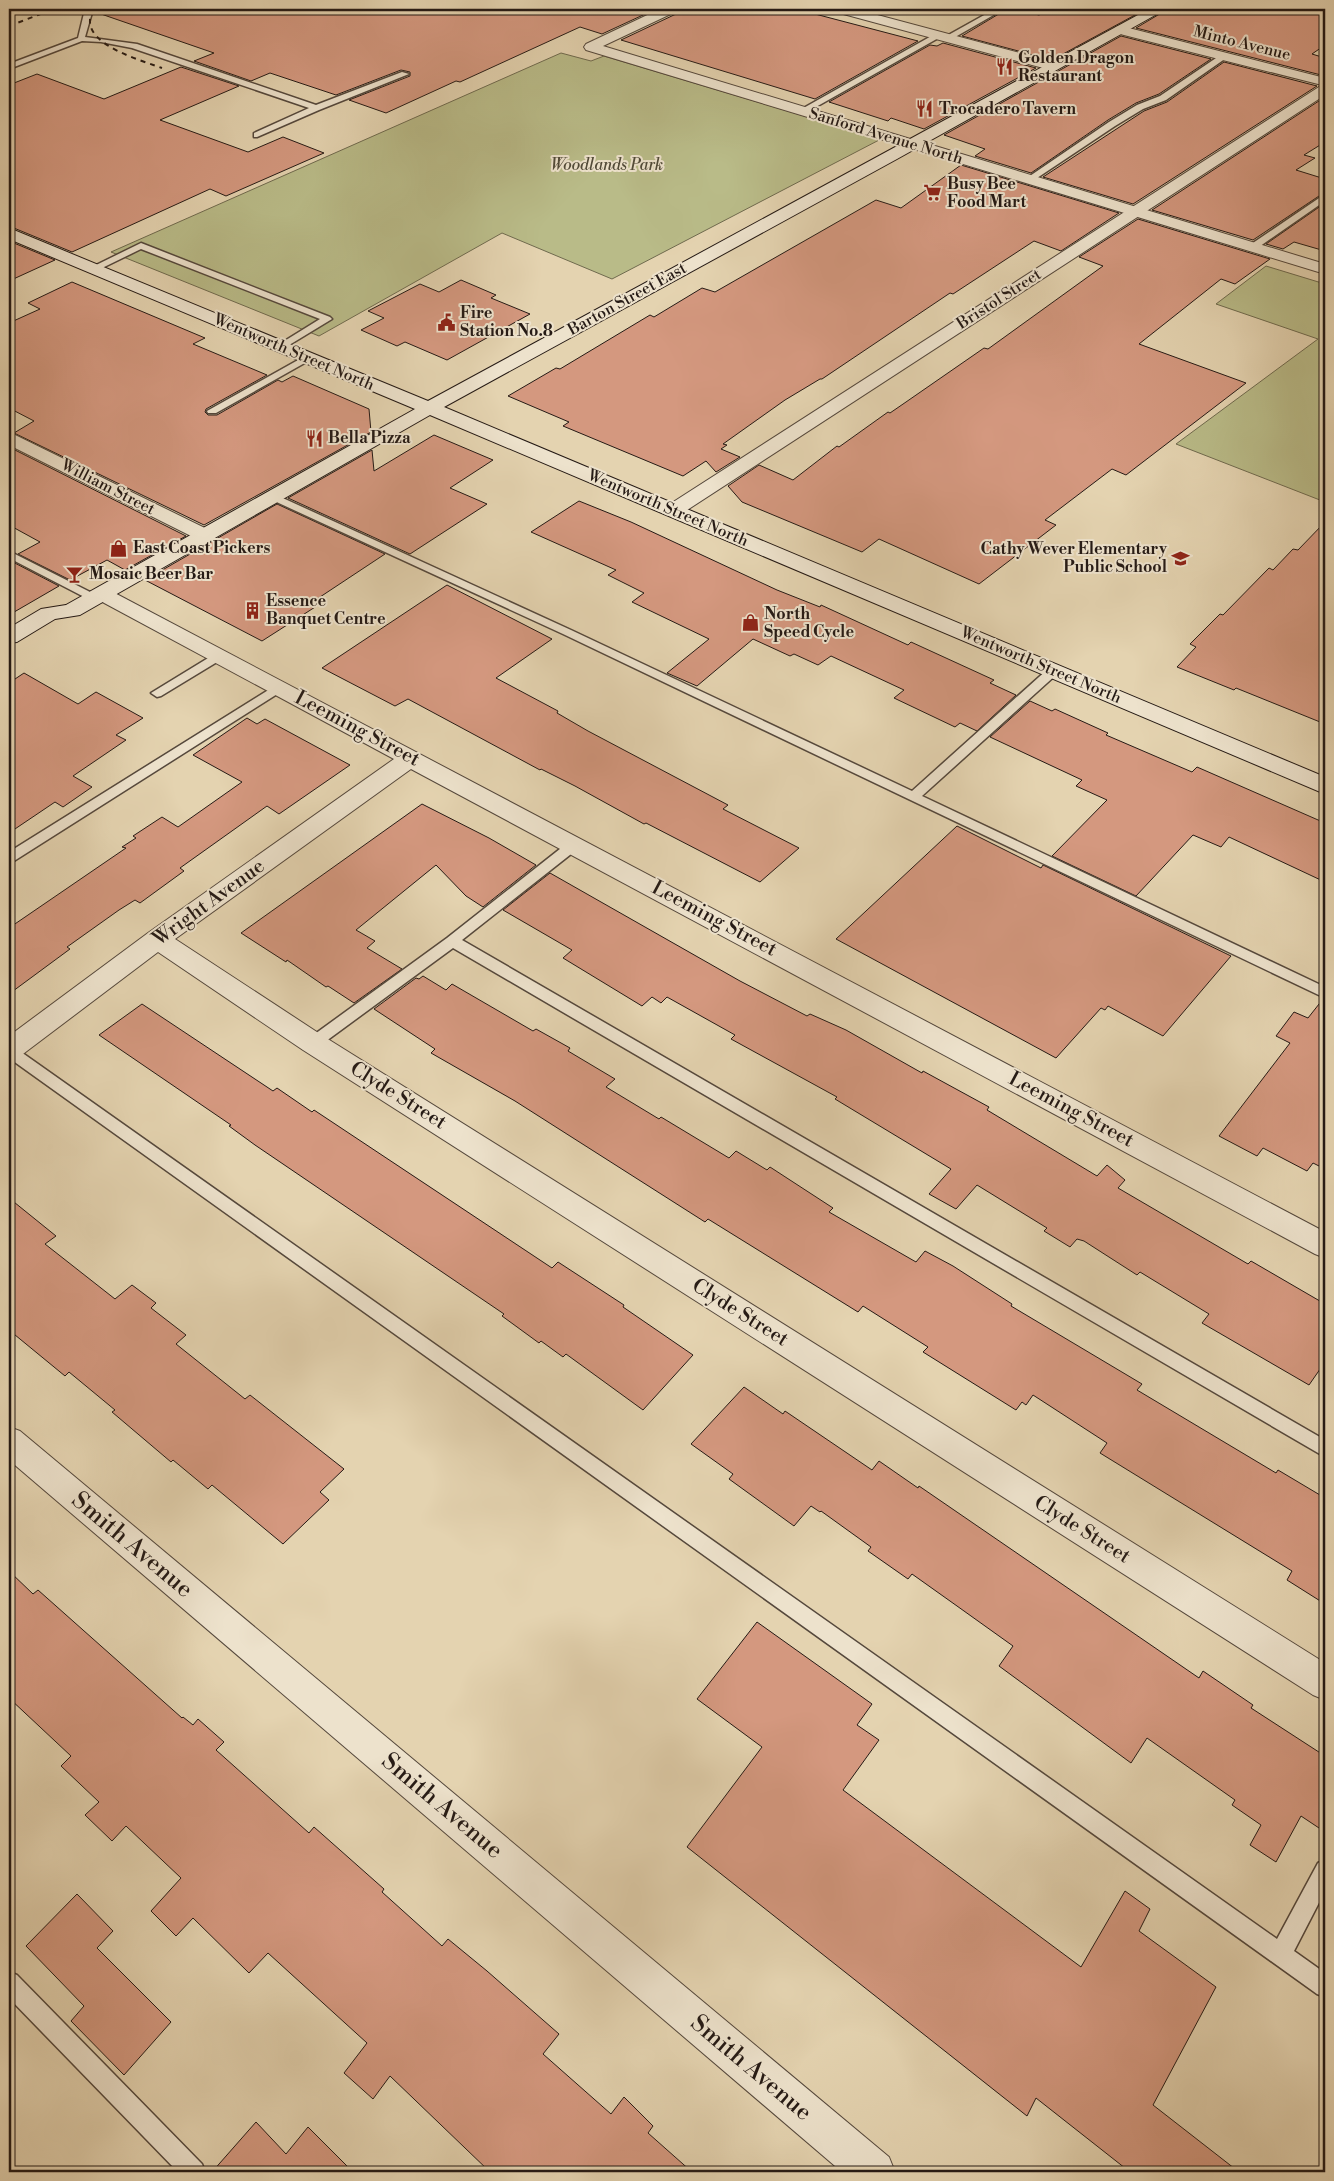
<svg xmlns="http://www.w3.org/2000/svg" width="1334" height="2181" viewBox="0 0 1334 2181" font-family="'Libre Bodoni',serif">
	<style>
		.green { fill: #b9bb88; stroke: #6f6a4e }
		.building { fill: #d4987f; stroke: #251a15 }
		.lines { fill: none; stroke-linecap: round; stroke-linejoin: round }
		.service-casing { stroke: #55483c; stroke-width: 3 }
		.minor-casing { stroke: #55483c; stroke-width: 2 }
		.tertiary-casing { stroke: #55483c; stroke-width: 2 }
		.secondary-casing { stroke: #251a15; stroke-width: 2 }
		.service { fill: #ede2cc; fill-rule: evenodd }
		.minor { fill: #ede2cc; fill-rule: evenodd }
		.tertiary { fill: #ede2cc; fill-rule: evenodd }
		.secondary { fill: #ede2cc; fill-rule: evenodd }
		.rail { stroke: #251a15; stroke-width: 2; stroke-dasharray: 5 5; stroke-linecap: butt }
		.labels { text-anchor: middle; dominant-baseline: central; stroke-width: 4; stroke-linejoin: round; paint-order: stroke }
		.far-street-label { font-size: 16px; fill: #251a15; stroke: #ede2cc }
		.far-poi-label { font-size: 16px; font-weight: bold; fill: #251a15; stroke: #ede2cc; text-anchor: start }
		.far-park-label { font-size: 16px; font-style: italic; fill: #514a38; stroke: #ede2cc }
		.street-label { font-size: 20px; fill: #251a15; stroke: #ede2cc }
		.near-street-label { font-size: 24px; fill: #251a15; stroke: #ede2cc }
	</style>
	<rect width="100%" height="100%" fill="#e4d3b0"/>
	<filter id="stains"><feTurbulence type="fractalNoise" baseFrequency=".004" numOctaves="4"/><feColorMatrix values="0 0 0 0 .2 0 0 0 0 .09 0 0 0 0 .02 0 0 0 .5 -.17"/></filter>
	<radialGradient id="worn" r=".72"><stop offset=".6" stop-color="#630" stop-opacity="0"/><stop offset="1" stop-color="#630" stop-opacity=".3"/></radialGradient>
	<path class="green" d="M 561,53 L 591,61 L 604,56 L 881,139 L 612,279 L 502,233 L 319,336 L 111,252 Z
		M 1266,266 L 1325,284 L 1325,502 L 1176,444 L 1318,339 L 1216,304 Z"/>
	<path class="building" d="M 101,9 L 656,9 L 602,34 L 580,27 L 460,82 L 456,81 L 386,113 L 349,100 L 410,76 L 410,72 L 401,70 L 336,95 L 270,73 L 251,81 L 194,61 L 214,53 L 101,14 Z
		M 679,9 L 796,9 L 918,41 L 815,99 L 621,40 L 676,14 Z
		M 1007,9 L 1015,9 L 1039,15 L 1050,9 L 1146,9 L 1052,60 L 962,36 Z
		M 1168,9 L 1303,9 L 1325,14 L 1325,45 L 1312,54 L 1325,58 L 1325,76 L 1136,28 Z
		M 1121,36 L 1211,59 L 1159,94 L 1136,103 L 1108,120 L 1031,173 L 975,156 L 985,149 L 944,135 Z
		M 943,43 L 1036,68 L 924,129 L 891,118 L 888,121 L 829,102 L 930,45 L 937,46 Z
		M 1224,62 L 1317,86 L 1133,204 L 1043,177 L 1144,111 L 1167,102 Z
		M 181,67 L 239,86 L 160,120 L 248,152 L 283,137 L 324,153 L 226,196 L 210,189 L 72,252 L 9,226 L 9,85 L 37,74 L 104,99 Z
		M 1325,97 L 1325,142 L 1304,155 L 1315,158 L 1296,170 L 1325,179 L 1325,192 L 1253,240 L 1152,210 Z
		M 961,165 L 1119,213 L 1061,251 L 1034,241 L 953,294 L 950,293 L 822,379 L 820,379 L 785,400 L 723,444 L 727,445 L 721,449 L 740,457 L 716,472 L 706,461 L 683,476 L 563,426 L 569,422 L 508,396 L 556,368 L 560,369 L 650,315 L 654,317 L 702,288 L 715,292 L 876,200 L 901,208 Z
		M 1325,203 L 1325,251 L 1294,242 L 1283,249 L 1266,244 Z
		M 1138,219 L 1270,259 L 1235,284 L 1221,279 L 1139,344 L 1246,383 L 1126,475 L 1112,469 L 1045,520 L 1056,525 L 979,584 L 879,539 L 862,552 L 742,502 L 728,486 L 759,465 L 793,480 L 837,446 L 839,447 L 888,412 L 890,413 L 906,402 L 984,348 L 988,349 L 1103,266 L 1079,257 Z
		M 9,241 L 55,260 L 9,281 Z
		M 461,280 L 496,295 L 491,298 L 530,314 L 447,360 L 405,342 L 397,346 L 361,330 L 384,318 L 368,311 L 420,284 L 439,292 Z
		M 72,282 L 205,338 L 193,344 L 267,375 L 206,409 L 205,412 L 208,415 L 217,415 L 278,380 L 282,382 L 293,376 L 369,409 L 371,432 L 204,525 L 14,433 L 34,421 L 9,408 L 9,323 L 40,309 L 28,303 Z
		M 434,435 L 493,460 L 450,488 L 487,504 L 410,554 L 288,498 L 372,450 L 374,471 Z
		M 9,447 L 186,536 L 125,570 L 107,560 L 70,580 L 18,554 L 40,542 L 9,525 Z
		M 579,501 L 631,522 L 777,590 L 820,607 L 821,605 L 908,645 L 911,642 L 994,680 L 990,683 L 1016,695 L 977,731 L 960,723 L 955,727 L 894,698 L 904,690 L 831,656 L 818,665 L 794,654 L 790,656 L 753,639 L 697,686 L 667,673 L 709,639 L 632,602 L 644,593 L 608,575 L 616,570 L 531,532 Z
		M 277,504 L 385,554 L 317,599 L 323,602 L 262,641 L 145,580 Z
		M 1325,522 L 1325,724 L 1236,688 L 1234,690 L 1177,667 L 1196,647 L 1190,644 L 1220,614 L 1223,615 L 1269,568 L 1273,570 L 1293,549 L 1298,550 Z
		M 9,560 L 59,586 L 9,615 Z
		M 447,585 L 552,639 L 496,678 L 558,711 L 557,713 L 588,731 L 728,805 L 723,809 L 799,848 L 760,882 L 646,823 L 644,824 L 575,786 L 541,769 L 540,770 L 408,699 L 395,706 L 322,668 Z
		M 24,673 L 78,704 L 96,692 L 143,718 L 116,735 L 126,740 L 73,776 L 92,787 L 63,807 L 55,802 L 9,833 L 9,683 Z
		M 1030,701 L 1052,711 L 1055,709 L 1108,733 L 1106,735 L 1192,772 L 1197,767 L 1325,823 L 1325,882 L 1229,837 L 1221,847 L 1193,835 L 1136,896 L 1052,856 L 1107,800 L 1076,786 L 1082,780 L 990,737 Z
		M 247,718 L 257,724 L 265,719 L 350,765 L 279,814 L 267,806 L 180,868 L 184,871 L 140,903 L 135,900 L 119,910 L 67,947 L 70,949 L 9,994 L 9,928 L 126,848 L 122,847 L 136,838 L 133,836 L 162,817 L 178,827 L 242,782 L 193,755 Z
		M 422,804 L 489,838 L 536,865 L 483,907 L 466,896 L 436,865 L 356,930 L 375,941 L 367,948 L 402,969 L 354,1003 L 328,986 L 326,987 L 287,960 L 286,962 L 241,933 Z
		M 957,826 L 1041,868 L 1043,865 L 1231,956 L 1163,1036 L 1108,1006 L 1105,1010 L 1101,1008 L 1056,1058 L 836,939 Z
		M 550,873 L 740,981 L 807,1016 L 810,1014 L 846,1030 L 922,1073 L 923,1071 L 989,1107 L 987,1110 L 1097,1176 L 1107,1165 L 1125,1180 L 1118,1188 L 1248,1264 L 1251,1261 L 1325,1304 L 1325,1362 L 1309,1385 L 1202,1323 L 1209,1314 L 1140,1272 L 1137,1275 L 1084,1241 L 1077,1239 L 1070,1247 L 1044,1231 L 1047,1228 L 977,1185 L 956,1209 L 929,1194 L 951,1169 L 835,1099 L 837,1097 L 731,1039 L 735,1035 L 667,997 L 661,1003 L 652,997 L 642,1006 L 563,958 L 572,950 L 503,910 Z
		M 423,976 L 446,990 L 452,984 L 533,1031 L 536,1029 L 570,1048 L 568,1051 L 615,1079 L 606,1087 L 659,1119 L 661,1117 L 729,1158 L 736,1151 L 767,1170 L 770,1167 L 833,1208 L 829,1212 L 916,1262 L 925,1251 L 953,1266 L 1012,1304 L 1011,1306 L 1142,1384 L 1137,1390 L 1276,1473 L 1278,1470 L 1325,1498 L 1325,1604 L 1287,1580 L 1292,1571 L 1100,1453 L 1107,1443 L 1033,1395 L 1026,1405 L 1022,1402 L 1016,1410 L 923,1352 L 928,1347 L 863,1306 L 858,1312 L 708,1219 L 705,1222 L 515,1101 L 431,1053 L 435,1049 L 374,1009 L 416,978 L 419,979 Z
		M 1323,999 L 1325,1000 L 1325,1169 L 1313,1163 L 1307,1171 L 1263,1148 L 1257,1156 L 1219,1136 L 1290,1043 L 1276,1036 L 1294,1012 L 1308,1018 Z
		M 142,1004 L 273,1091 L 277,1088 L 312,1112 L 314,1110 L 552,1268 L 558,1262 L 624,1305 L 623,1307 L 693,1355 L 643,1410 L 566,1354 L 563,1357 L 541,1341 L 539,1343 L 502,1316 L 504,1314 L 255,1145 L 229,1126 L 231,1125 L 99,1035 Z
		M 9,1198 L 56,1236 L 45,1244 L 115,1299 L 132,1285 L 156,1303 L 151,1308 L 186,1335 L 176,1344 L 245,1399 L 250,1395 L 344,1469 L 320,1492 L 329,1500 L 283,1544 L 212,1485 L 208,1489 L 173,1460 L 171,1462 L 112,1412 L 115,1410 L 69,1372 L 65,1376 L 9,1330 Z
		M 744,1387 L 783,1414 L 785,1411 L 872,1470 L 879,1461 L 918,1488 L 919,1486 L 1199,1678 L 1203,1671 L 1253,1705 L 1251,1708 L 1325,1756 L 1325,1832 L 1301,1816 L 1276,1862 L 1250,1845 L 1261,1825 L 1232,1805 L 1235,1800 L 1147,1738 L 1131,1763 L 999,1666 L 1013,1646 L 957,1606 L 912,1574 L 908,1579 L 868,1551 L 871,1547 L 821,1511 L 820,1512 L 811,1506 L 794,1526 L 729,1479 L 733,1474 L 691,1444 Z
		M 9,1571 L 33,1594 L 38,1590 L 182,1718 L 183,1717 L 193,1725 L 198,1719 L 224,1742 L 216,1750 L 309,1833 L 314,1827 L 384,1889 L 382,1892 L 442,1946 L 448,1939 L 487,1971 L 559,2034 L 543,2054 L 611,2114 L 624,2097 L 653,2126 L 648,2133 L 692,2172 L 490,2172 L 390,2076 L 373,2099 L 344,2073 L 367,2043 L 268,1953 L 249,1973 L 193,1918 L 176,1936 L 151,1911 L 181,1878 L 126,1826 L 112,1841 L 85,1815 L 99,1802 L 61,1766 L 71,1756 L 9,1698 Z
		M 757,1622 L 872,1704 L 857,1725 L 879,1740 L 843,1790 L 1081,1967 L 1125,1891 L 1150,1909 L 1139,1931 L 1216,1987 L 1153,2105 L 1239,2172 L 1130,2172 L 1036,2098 L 1027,2116 L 687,1847 L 762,1747 L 697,1699 Z
		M 77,1894 L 113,1931 L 97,1948 L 171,2022 L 124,2075 L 71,2021 L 84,2006 L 26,1946 Z
		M 256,2122 L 286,2154 L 308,2127 L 353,2172 L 212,2172 Z"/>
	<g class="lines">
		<defs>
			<path id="service" d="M 85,9 L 93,9 L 85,37 L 137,44 L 316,105 L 402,72 L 409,74 L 319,110 L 257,137 L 254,137 L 254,133 L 309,108 L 132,48 L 101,42 L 82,41 L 9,69 L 9,64 L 78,38 Z
				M 995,9 L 1004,9 L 950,40 L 943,38 Z
				M 935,34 L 942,36 L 807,112 L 800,110 Z
				M 1222,54 L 1229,56 L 1166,100 L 1143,109 L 1115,126 L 1031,182 L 1024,180 L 1109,122 L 1137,105 L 1160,96 Z
				M 1325,194 L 1325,201 L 1256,249 L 1250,249 L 1250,245 Z
				M 141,243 L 330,317 L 332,319 L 281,350 L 278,349 L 278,345 L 320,319 L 141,249 L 98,270 L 95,271 L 90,268 Z
				M 307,355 L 312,358 L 310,360 L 216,413 L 208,413 L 207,411 Z
				M 274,494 L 571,630 L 912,791 L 1049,668 L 1057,668 L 1059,671 L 1057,674 L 922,796 L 1325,987 L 1325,998 L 563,634 L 270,499 L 269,497 Z
				M 9,551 L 98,596 L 100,598 L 98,600 L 90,600 L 9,558 Z
				M 218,652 L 224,656 L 222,659 L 161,696 L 157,697 L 151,693 Z
				M 278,684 L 282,685 L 284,688 L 282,691 L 14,861 L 9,862 L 9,852 Z
				M 575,840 L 582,844 L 580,847 L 462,940 L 1325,1440 L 1325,1457 L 453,948 L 318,1047 L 313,1048 L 308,1047 L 306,1043 L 308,1039 L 447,938 L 570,841 Z
				M 9,1046 L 14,1047 L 1277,1939 L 1318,1863 L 1325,1860 L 1325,1891 L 1294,1951 L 1325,1973 L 1325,1997 L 1317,1994 L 9,1058 Z
				M 9,1972 L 17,1975 L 202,2164 L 205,2172 L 178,2172 L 9,1998 Z"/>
			<path id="minor" d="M 660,9 L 677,9 L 675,12 L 603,46 L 917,141 L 920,144 L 917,147 L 907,147 L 586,50 L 584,47 L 586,44 Z
				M 834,9 L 855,9 L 1057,63 L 1059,66 L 1057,69 L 1047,69 L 836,12 Z
				M 1121,26 L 1325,78 L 1325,95 L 681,514 L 674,516 L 667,514 L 664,510 L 667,506 L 1322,85 L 1116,33 L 1114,30 L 1116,27 Z
				M 9,432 L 213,532 L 216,536 L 213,540 L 206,542 L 199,540 L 9,445 Z
				M 102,588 L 109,590 L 1325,1232 L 1325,1258 L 1315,1254 L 411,769 L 175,939 L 323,1036 L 1325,1663 L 1325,1700 L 1313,1695 L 303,1050 L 158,952 L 19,1057 L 9,1060 L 9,1036 L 148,933 L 394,759 L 95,598 L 91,594 L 95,590 Z
				M 9,1427 L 20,1431 L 889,2157 L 895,2172 L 842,2172 L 9,1460 Z"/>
			<path id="tertiary" d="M 912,139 L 1325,264 L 1325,274 L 907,147 L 904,144 L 907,141 Z"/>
			<path id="secondary" d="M 1149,9 L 1166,9 L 897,159 L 444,407 L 1325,777 L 1325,794 L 430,415 L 80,615 L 55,619 L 17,642 L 9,643 L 9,628 L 41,609 L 66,605 L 415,409 L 9,239 L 9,228 L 428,401 Z"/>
		</defs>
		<use href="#service" class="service-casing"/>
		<use href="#minor" class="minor-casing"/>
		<use href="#tertiary" class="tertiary-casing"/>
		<use href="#secondary" class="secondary-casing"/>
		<use href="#service" class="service"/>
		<use href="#minor" class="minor"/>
		<use href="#tertiary" class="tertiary"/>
		<use href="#secondary" class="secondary"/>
		<path class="rail" d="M 93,9 C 92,12 90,17 90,20 C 88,46 143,61 162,68
			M 9,26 L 54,9"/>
	</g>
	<defs>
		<symbol id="restaurant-bare" viewBox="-9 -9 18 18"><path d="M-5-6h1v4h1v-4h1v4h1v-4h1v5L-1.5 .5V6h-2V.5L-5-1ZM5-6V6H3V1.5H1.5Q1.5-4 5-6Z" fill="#8f2418" stroke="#ede2cc" stroke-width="2.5" paint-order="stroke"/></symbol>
		<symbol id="supermarket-bare" viewBox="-9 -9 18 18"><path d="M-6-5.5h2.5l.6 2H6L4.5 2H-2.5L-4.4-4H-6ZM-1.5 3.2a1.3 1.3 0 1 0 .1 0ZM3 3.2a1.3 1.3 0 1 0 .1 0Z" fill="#8f2418" stroke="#ede2cc" stroke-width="2.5" paint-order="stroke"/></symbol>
		<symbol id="civic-bare" viewBox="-9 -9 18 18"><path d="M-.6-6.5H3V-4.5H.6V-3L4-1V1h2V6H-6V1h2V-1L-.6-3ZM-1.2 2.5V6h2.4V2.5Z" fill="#8f2418" stroke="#ede2cc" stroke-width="2.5" paint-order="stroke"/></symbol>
		<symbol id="shop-bare" viewBox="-9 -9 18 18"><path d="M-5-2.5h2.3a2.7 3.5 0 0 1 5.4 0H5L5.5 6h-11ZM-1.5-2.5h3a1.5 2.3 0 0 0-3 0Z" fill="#8f2418" stroke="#ede2cc" stroke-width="2.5" paint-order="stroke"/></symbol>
		<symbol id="school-bare" viewBox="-9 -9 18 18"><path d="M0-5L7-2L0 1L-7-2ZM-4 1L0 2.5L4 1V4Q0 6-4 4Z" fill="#8f2418" stroke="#ede2cc" stroke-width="2.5" paint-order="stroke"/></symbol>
		<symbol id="bar-bare" viewBox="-9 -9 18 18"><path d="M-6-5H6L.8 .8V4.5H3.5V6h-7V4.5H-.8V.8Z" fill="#8f2418" stroke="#ede2cc" stroke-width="2.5" paint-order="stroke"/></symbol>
		<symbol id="building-bare" viewBox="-9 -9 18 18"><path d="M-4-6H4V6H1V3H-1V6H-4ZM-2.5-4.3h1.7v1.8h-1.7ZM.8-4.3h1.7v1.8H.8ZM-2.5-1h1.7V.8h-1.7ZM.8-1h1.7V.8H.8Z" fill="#8f2418" stroke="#ede2cc" stroke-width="2.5" paint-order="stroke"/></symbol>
	</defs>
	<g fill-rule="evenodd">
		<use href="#restaurant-bare" x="992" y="54" width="25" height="25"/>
		<use href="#restaurant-bare" x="912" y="96" width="25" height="25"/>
		<use href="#supermarket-bare" x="920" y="180" width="25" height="25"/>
		<use href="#civic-bare" x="434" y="310" width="25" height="25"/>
		<use href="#restaurant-bare" x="302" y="426" width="25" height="25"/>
		<use href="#shop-bare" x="106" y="536" width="25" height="25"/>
		<use href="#school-bare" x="1168" y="546" width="25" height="25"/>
		<use href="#bar-bare" x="62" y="562" width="25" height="25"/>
		<use href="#building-bare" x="240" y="598" width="25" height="25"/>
		<use href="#shop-bare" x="738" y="610" width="25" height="25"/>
	</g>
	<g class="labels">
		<g class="far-street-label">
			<text transform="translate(1242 43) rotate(14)">Minto Avenue</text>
			<text transform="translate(886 136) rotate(17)">Sanford Avenue North</text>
			<text transform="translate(627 299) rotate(-29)">Barton Street East</text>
			<text transform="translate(999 299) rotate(-33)">Bristol Street</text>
			<text transform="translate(294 352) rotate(23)">Wentworth Street North</text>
			<text transform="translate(108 487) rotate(27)">William Street</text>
			<text transform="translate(668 508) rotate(23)">Wentworth Street North</text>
			<text transform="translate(1041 665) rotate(23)">Wentworth Street North</text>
		</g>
		<g class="far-poi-label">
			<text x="1018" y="58">Golden Dragon<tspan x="1018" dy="18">Restaurant</tspan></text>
			<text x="939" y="109">Trocadero Tavern</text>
			<text x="947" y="184">Busy Bee<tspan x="947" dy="18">Food Mart</tspan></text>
			<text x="460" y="313">Fire<tspan x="460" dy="18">Station No.8</tspan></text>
			<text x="328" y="438">Bella Pizza</text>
			<text x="133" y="548">East Coast Pickers</text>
			<text x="1167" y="549" text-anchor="end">Cathy Wever Elementary<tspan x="1167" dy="18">Public School</tspan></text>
			<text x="89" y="574">Mosaic Beer Bar</text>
			<text x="266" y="601">Essence<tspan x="266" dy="18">Banquet Centre</tspan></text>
			<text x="764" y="614">North<tspan x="764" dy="18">Speed Cycle</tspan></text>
		</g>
		<g class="far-park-label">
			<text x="607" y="165">Woodlands Park</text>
		</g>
		<g class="street-label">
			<text transform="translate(357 729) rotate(28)">Leeming Street</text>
			<text transform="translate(209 903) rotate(-36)">Wright Avenue</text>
			<text transform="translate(714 919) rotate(28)">Leeming Street</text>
			<text transform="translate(398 1096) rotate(32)">Clyde Street</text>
			<text transform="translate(1071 1110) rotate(28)">Leeming Street</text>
			<text transform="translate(740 1313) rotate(32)">Clyde Street</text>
			<text transform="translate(1082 1530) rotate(32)">Clyde Street</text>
		</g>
		<g class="near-street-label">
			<text transform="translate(132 1545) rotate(40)">Smith Avenue</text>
			<text transform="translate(442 1806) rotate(40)">Smith Avenue</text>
			<text transform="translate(751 2068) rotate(40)">Smith Avenue</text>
		</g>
	</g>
	<rect width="1334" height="2181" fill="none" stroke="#e4d3b0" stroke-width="30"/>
	<rect x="10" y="10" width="1314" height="2161" fill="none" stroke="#251a15" stroke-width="2.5"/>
	<rect x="15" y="15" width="1304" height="2151" fill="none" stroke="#251a15"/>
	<rect width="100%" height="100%" filter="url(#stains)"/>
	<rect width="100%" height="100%" fill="url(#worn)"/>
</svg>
